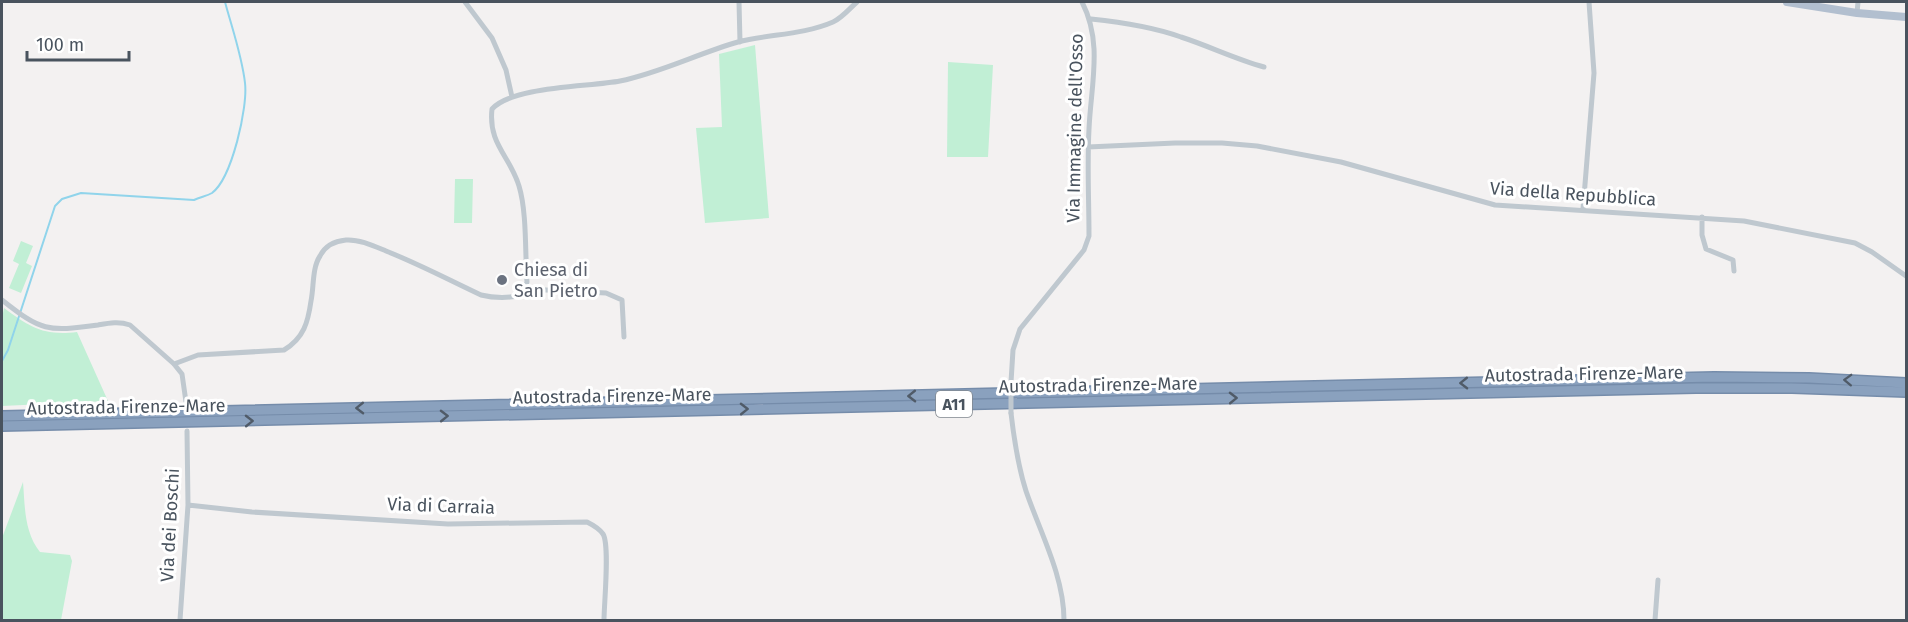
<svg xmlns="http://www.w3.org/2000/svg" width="1908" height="622" viewBox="0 0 1908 622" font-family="'Fira Sans',sans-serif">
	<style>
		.green { fill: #c1efd5 }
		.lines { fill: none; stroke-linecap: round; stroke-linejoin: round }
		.stream { stroke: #90d4eb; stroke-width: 2 }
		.motorway-casing { stroke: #758caa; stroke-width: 12 }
		.minor { stroke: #bfc8cf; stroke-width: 5 }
		.primary { stroke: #b2bfcf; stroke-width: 8 }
		.motorway { stroke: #8aa1be; stroke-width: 9 }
		.minor-bridge { stroke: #bfc8cf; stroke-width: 5 }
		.oneway { stroke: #505b68 }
		.worship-dot { fill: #6b7280; stroke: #fff; stroke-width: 2 }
		.labels { text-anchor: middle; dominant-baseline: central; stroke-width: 6; stroke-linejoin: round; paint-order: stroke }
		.shield { fill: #fff; stroke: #80878e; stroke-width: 1.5 }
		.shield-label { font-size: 16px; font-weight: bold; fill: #49535e }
		.street-label { font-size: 18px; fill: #49535e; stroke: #fff }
		.worship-label { font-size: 18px; fill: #5b616d; stroke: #fff; text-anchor: start }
	</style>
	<rect width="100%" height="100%" fill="#f3f1f1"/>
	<path class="green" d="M 755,45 L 769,218 L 705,223 L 696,128 L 722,127 L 719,54 Z
		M 948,62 L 993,65 L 988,157 L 947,157 Z
		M 455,179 L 473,179 L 472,223 L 454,223 Z
		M 21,241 L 33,246 L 26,263 L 32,266 L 21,293 L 9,288 L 19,264 L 13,261 Z
		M 4,308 C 30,327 43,336 77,332 L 108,401 L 2,406 L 2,318 Z
		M 23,482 C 25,506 24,532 40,552 L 70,555 L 72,561 L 61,620 L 2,620 L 2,538 Z"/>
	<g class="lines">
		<path class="stream" d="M 2,361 L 8,350 L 55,206 L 62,199 L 81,193 L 194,200 C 200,197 207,196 212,193 C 232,178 248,107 245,83 C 242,56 232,28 225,2"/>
		<defs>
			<path id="motorway" d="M 2,416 L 1714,377 L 1809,378 L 1906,383
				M 2,426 L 1696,388 L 1792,388 L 1906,392"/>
		</defs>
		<use href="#motorway" class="motorway-casing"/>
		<path class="minor" d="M 465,2 L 492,38 L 506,70 L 512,97
			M 739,2 L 740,42
			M 1857,13 L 1858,2
			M 1091,19 C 1120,22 1153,27 1181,37 C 1209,46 1235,59 1264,67
			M 1088,147 L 1175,143 L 1222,143 L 1257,146 L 1341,162 L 1495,205 L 1744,221 L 1855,243 L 1872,252 L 1906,276
			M 1583,209 L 1594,73 L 1589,2
			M 1702,217 L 1702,235 L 1706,249 L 1733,260 L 1734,271
			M 526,289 L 606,293 L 622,300 L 624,337
			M 2,300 C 41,331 47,332 98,325 C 109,323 119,321 130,325 L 174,364 L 182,374 L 186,402
			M 174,364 L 198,355 L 284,350 C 304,338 308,322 311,301 C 314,287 312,268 320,256 C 325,246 335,241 346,240 C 359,239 374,246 386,251 C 419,264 449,280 481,295 C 493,298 511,299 523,294 L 527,282 C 525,254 527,212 519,186 C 510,156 488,144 492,109 C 513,86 589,87 620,81 C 660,73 699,53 738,42 C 769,34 803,35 833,22 C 842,18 849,9 857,2
			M 1011,382 L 1013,350 L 1020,329 L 1084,250 L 1089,236 C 1089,200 1087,165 1089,129 C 1091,84 1103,43 1082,2
			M 1011,413 C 1014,439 1018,466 1026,491 C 1040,532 1064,576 1064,620
			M 188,505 L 252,512 L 448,524 L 587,522 C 593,525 599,528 603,534 C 610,545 604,604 604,620
			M 180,620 L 188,505 L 187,431
			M 1655,620 L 1658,580"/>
		<path class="primary" d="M 1787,2 L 1857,13 L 1906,17"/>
		<use href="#motorway" class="motorway"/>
		<path class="minor-bridge" d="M 1011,382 L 1011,413"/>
	</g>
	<defs><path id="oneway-chevron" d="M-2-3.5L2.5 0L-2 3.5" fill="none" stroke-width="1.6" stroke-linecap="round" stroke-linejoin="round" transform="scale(1.5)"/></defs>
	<g class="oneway">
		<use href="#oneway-chevron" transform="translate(1848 380) rotate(-178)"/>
		<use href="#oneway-chevron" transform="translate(1464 383) rotate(179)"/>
		<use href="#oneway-chevron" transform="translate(912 396) rotate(179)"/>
		<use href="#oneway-chevron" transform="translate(1233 398) rotate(-1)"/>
		<use href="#oneway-chevron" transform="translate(360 408) rotate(179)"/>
		<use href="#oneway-chevron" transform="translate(744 409) rotate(-1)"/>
		<use href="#oneway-chevron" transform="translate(444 416) rotate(-1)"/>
		<use href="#oneway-chevron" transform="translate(249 421) rotate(-1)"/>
	</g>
	<circle class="worship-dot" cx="502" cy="280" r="6"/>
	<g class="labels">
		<rect class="shield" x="936" y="391" width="36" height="26" rx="4.5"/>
		<g class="shield-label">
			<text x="954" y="404">A11</text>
		</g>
		<g class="street-label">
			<text transform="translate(1075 128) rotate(-89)">Via Immagine dell'Osso</text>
			<text transform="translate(1573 194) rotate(4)">Via della Repubblica</text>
			<text transform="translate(1584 374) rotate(-1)">Autostrada Firenze-Mare</text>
			<text transform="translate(1098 385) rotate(-1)">Autostrada Firenze-Mare</text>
			<text transform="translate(612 396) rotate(-1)">Autostrada Firenze-Mare</text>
			<text transform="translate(126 407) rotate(-1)">Autostrada Firenze-Mare</text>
			<text transform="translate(441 506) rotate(2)">Via di Carraia</text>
			<text transform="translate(170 525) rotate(-87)">Via dei Boschi</text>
		</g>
		<g class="worship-label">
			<text x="514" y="270">Chiesa di<tspan x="514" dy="21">San Pietro</tspan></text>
		</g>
	</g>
	<rect width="1908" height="622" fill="none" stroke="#49535e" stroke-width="6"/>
	<path d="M27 51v9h102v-9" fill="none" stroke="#49535e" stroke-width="3"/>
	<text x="36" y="51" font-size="18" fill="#49535e" stroke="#ffffff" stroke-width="4.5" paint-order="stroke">100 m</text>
</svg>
